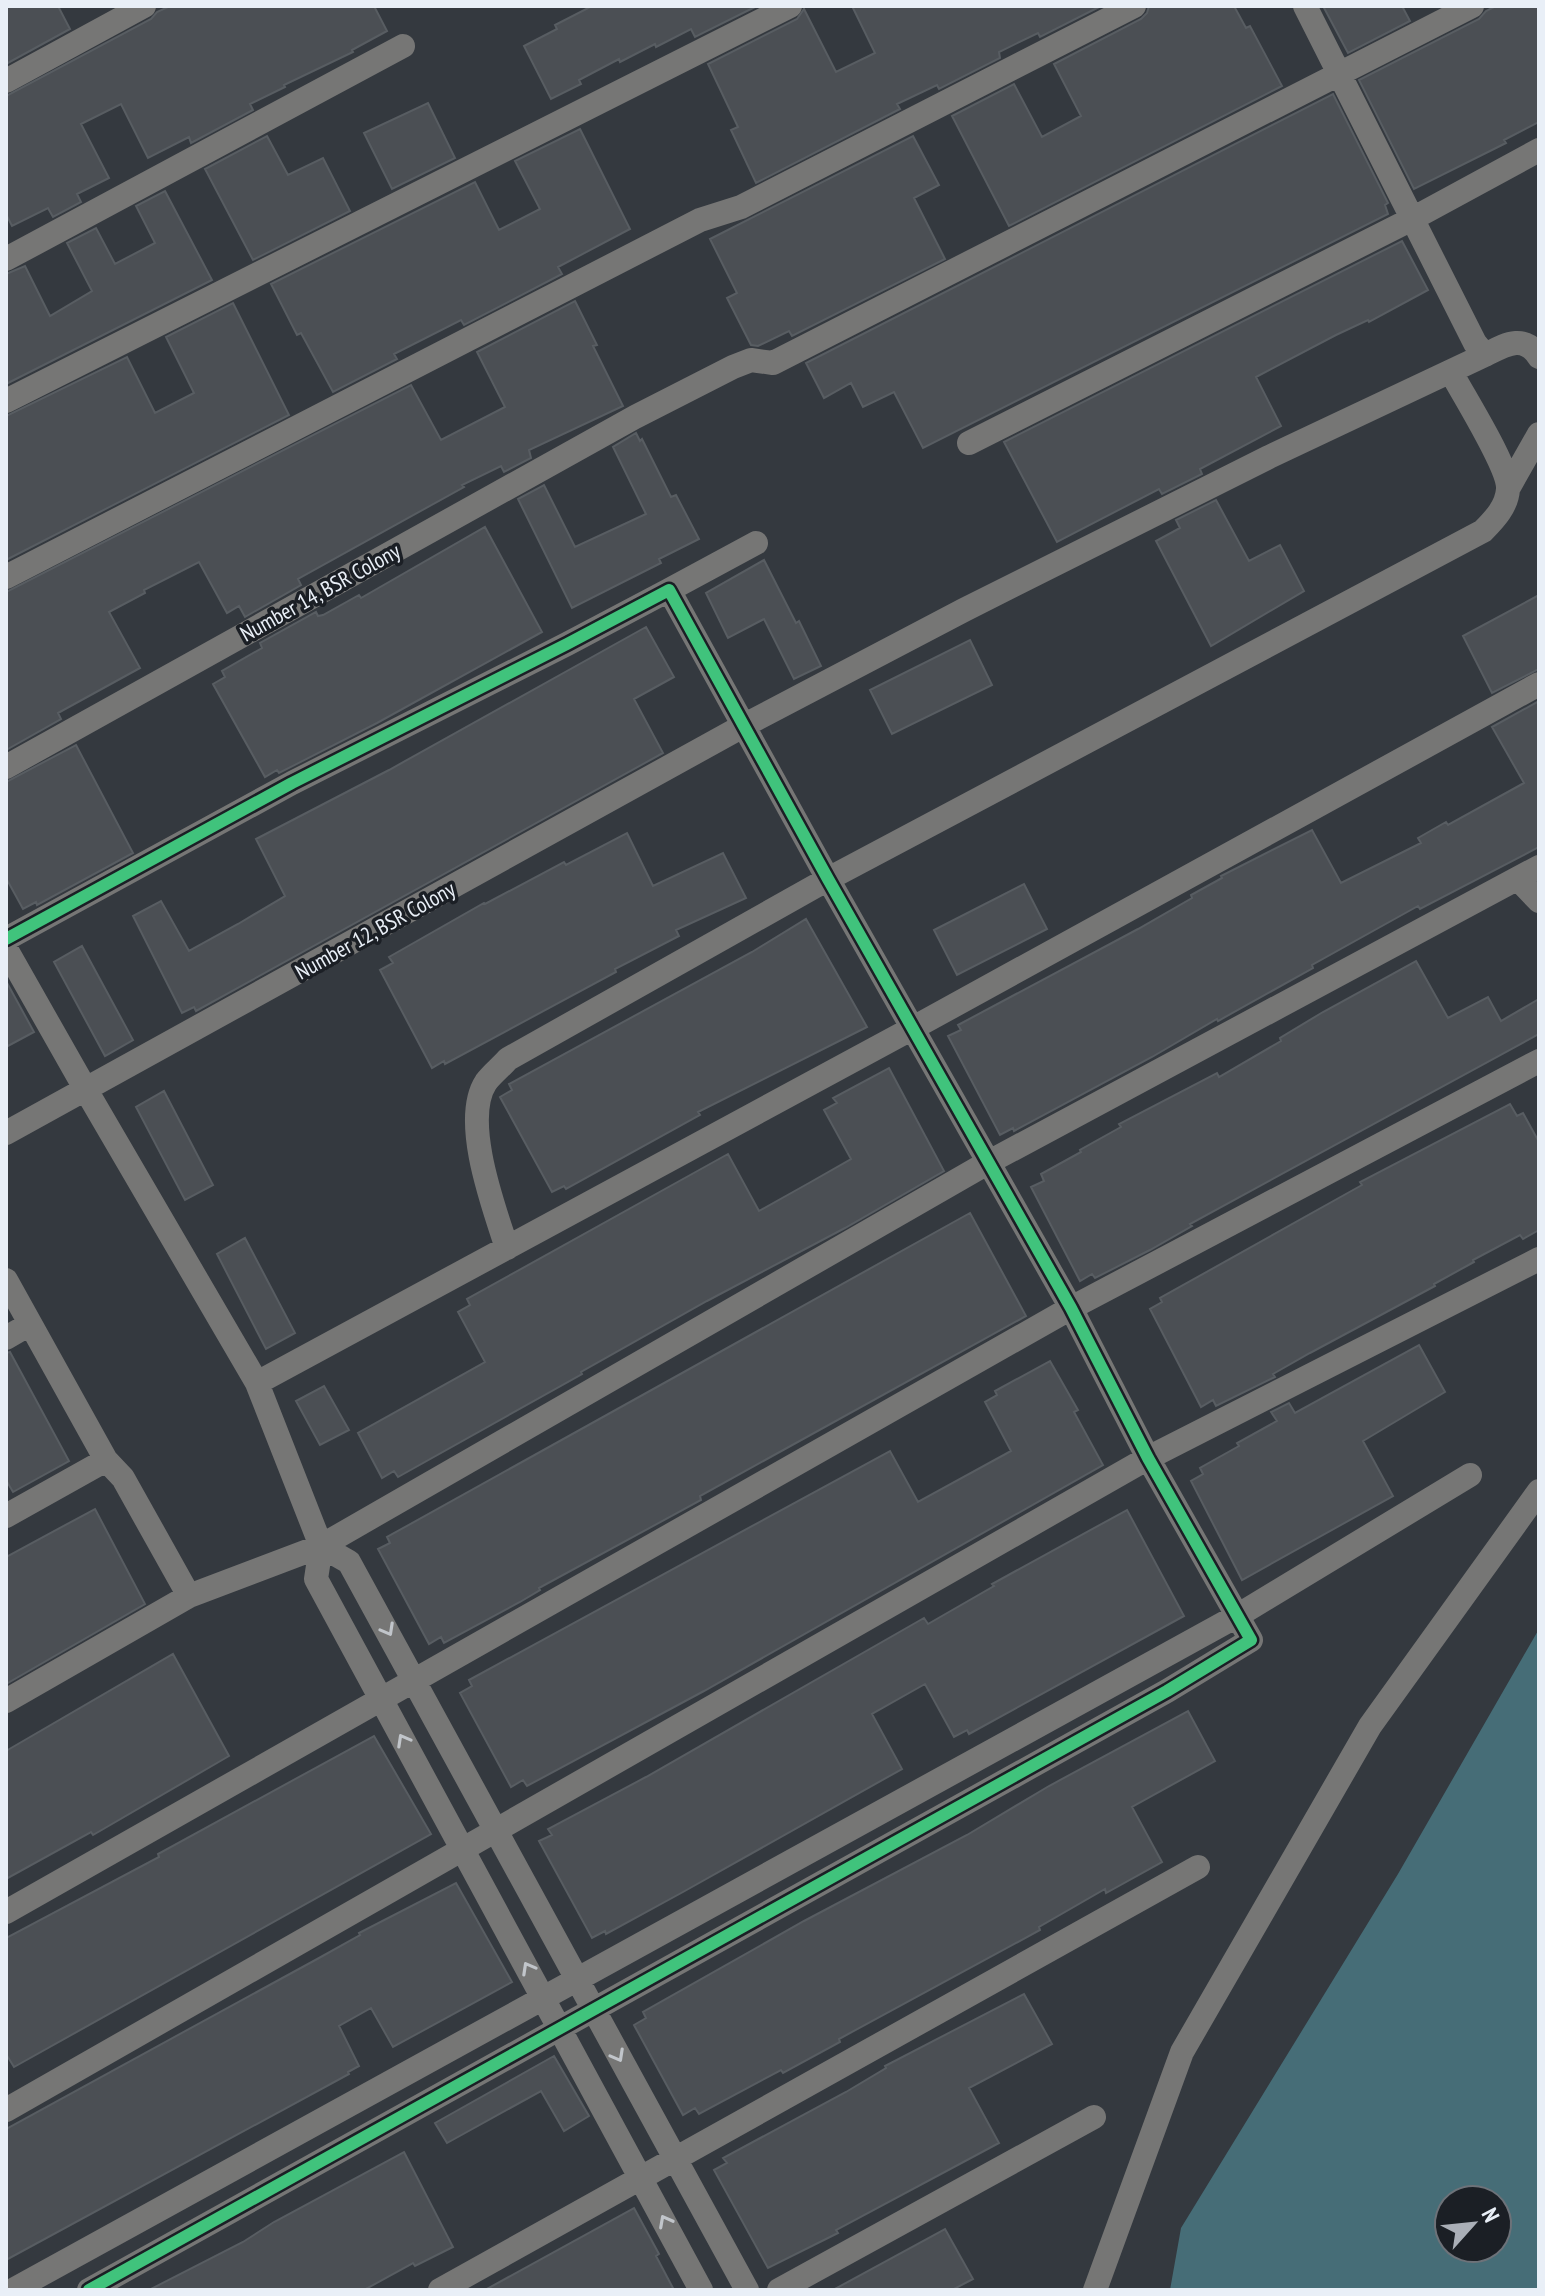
<svg xmlns="http://www.w3.org/2000/svg" width="1545" height="2296" viewBox="0 0 1545 2296" font-family="'PT Sans Narrow',sans-serif">
	<style>
		.water { fill: #466d77; fill-rule: evenodd }
		.building { fill: #4b4f54; stroke: #585d62; stroke-width: 2 }
		.lines { fill: none; stroke-linecap: round; stroke-linejoin: round }
		.street { stroke: #767675; stroke-width: 24 }
		.cycleway-casing { stroke: #1b1f25; stroke-width: 17 }
		.cycleway { stroke: #40c37c; stroke-width: 12 }
		.oneway { stroke: #c1c5ca }
		.labels { text-anchor: middle; dominant-baseline: central; stroke-width: 7; stroke-linejoin: round; paint-order: stroke }
		.street-label { font-size: 22px; fill: #e9eff7; stroke: #1b1f25 }
	</style>
	<rect width="100%" height="100%" fill="#34393f"/>
	<path class="water" d="M 1539,1629 L 1539,2290 L 1170,2290 L 1181,2228 L 1398,1874 ZM 1449,2200 L 1497,2200 L 1497,2248 L 1449,2248 Z"/>
	<path class="building" d="M 6,6 L 58,6 L 70,29 L 6,64 Z
		M 170,6 L 374,6 L 387,31 L 352,50 L 353,52 L 284,85 L 285,87 L 250,104 L 253,110 L 191,143 L 189,137 L 148,158 L 121,104 L 81,124 L 109,178 L 77,194 L 81,202 L 53,217 L 48,208 L 12,226 L 6,214 L 6,96 L 151,19 L 157,12 Z
		M 592,6 L 757,6 L 695,37 L 691,29 L 656,47 L 655,44 L 620,62 L 619,59 L 579,80 L 581,84 L 551,99 L 524,46 L 557,29 L 555,25 Z
		M 852,6 L 1101,6 L 1040,37 L 1038,33 L 999,52 L 1000,58 L 939,89 L 937,85 L 897,104 L 900,109 L 756,183 L 731,130 L 738,127 L 708,64 L 797,19 L 804,9 L 836,72 L 875,53 Z
		M 1149,6 L 1234,6 L 1246,28 L 1250,26 L 1282,86 L 1009,226 L 952,116 L 1014,84 L 1042,137 L 1081,116 L 1054,64 L 1141,19 L 1147,13 Z
		M 1323,6 L 1402,6 L 1410,21 L 1348,53 Z
		M 1496,6 L 1539,6 L 1539,122 L 1504,140 L 1506,143 L 1414,189 L 1359,80 L 1479,19 L 1486,11 Z
		M 1333,94 L 1388,203 L 1385,205 L 1388,214 L 923,448 L 894,392 L 863,407 L 851,383 L 824,398 L 806,363 Z
		M 428,103 L 455,158 L 392,189 L 364,133 Z
		M 580,129 L 630,229 L 558,267 L 562,274 L 464,325 L 461,320 L 394,354 L 397,359 L 333,392 L 301,333 L 297,335 L 271,284 L 475,182 L 499,230 L 540,209 L 515,161 Z
		M 267,136 L 288,175 L 323,158 L 350,211 L 253,260 L 205,169 Z
		M 913,136 L 939,185 L 914,198 L 945,259 L 792,336 L 789,331 L 758,346 L 751,345 L 727,298 L 737,293 L 710,239 Z
		M 165,191 L 212,280 L 6,384 L 6,274 L 25,266 L 50,316 L 92,291 L 67,243 L 96,228 L 115,264 L 155,243 L 136,206 Z
		M 1402,241 L 1428,290 L 1369,322 L 1368,320 L 1336,335 L 1256,377 L 1281,426 L 1200,469 L 1202,474 L 1162,494 L 1159,489 L 1057,542 L 1004,442 Z
		M 575,301 L 597,345 L 593,346 L 623,406 L 529,450 L 531,458 L 504,472 L 501,466 L 462,485 L 464,487 L 298,579 L 301,585 L 245,617 L 239,606 L 227,613 L 199,562 L 144,590 L 145,593 L 109,612 L 140,668 L 58,713 L 61,719 L 6,750 L 6,592 L 411,385 L 441,440 L 505,407 L 477,352 Z
		M 233,303 L 289,415 L 6,560 L 6,416 L 127,357 L 155,413 L 194,393 L 166,337 Z
		M 636,433 L 640,441 L 642,439 L 671,497 L 676,495 L 699,539 L 659,559 L 661,563 L 572,608 L 518,499 L 544,485 L 575,547 L 646,514 L 613,447 Z
		M 1216,500 L 1249,561 L 1280,545 L 1304,591 L 1211,646 L 1156,541 L 1180,528 L 1176,520 Z
		M 485,527 L 542,632 L 377,723 L 279,773 L 277,770 L 265,777 L 213,684 L 225,677 L 222,671 L 262,648 L 260,643 L 316,612 L 318,616 L 323,615 L 359,595 L 361,598 Z
		M 764,560 L 796,623 L 799,621 L 821,666 L 794,679 L 764,619 L 728,638 L 706,593 Z
		M 1539,595 L 1539,669 L 1492,693 L 1463,636 Z
		M 646,627 L 674,677 L 634,699 L 663,753 L 196,1011 L 194,1007 L 182,1013 L 133,916 L 161,901 L 189,951 L 238,924 L 285,896 L 256,839 L 389,770 Z
		M 970,640 L 992,685 L 892,734 L 870,690 Z
		M 1539,701 L 1539,847 L 1420,909 L 1418,906 L 1312,965 L 1313,968 L 1218,1021 L 1217,1019 L 1152,1057 L 1014,1131 L 1013,1128 L 1000,1135 L 948,1036 L 961,1030 L 958,1025 L 1138,929 L 1192,898 L 1191,895 L 1222,878 L 1221,876 L 1312,830 L 1341,883 L 1421,843 L 1418,838 L 1446,822 L 1448,825 L 1524,783 L 1492,727 Z
		M 76,745 L 133,853 L 37,905 L 36,902 L 23,909 L 6,878 L 6,782 Z
		M 627,833 L 653,886 L 723,853 L 746,898 L 676,930 L 679,936 L 615,969 L 616,972 L 445,1064 L 444,1061 L 432,1068 L 380,970 L 393,963 L 389,957 L 484,903 L 485,904 L 564,862 L 566,865 Z
		M 1024,884 L 1047,929 L 957,975 L 934,930 Z
		M 806,919 L 867,1027 L 698,1112 L 700,1115 L 566,1189 L 564,1186 L 552,1192 L 500,1097 L 512,1090 L 509,1084 L 752,952 Z
		M 82,946 L 133,1040 L 105,1056 L 54,962 Z
		M 1416,961 L 1448,1018 L 1488,997 L 1501,1021 L 1539,999 L 1539,1034 L 1190,1224 L 1192,1226 L 1150,1250 L 1095,1278 L 1092,1274 L 1080,1281 L 1031,1187 L 1044,1181 L 1041,1174 L 1081,1152 L 1080,1150 L 1121,1127 L 1119,1124 L 1217,1073 L 1219,1077 L 1281,1041 L 1280,1038 L 1323,1012 Z
		M 6,981 L 34,1032 L 6,1047 Z
		M 889,1068 L 944,1171 L 845,1228 L 707,1301 L 581,1372 L 582,1374 L 398,1477 L 394,1471 L 382,1478 L 358,1433 L 485,1362 L 458,1312 L 470,1305 L 467,1299 L 728,1154 L 759,1211 L 809,1183 L 851,1159 L 824,1110 L 837,1103 L 833,1098 Z
		M 164,1091 L 213,1185 L 185,1200 L 136,1107 Z
		M 1510,1104 L 1517,1116 L 1523,1113 L 1539,1142 L 1539,1230 L 1523,1239 L 1520,1235 L 1473,1260 L 1474,1262 L 1434,1284 L 1435,1286 L 1310,1353 L 1273,1374 L 1275,1377 L 1216,1406 L 1213,1400 L 1201,1407 L 1150,1309 L 1162,1302 L 1160,1298 L 1362,1185 L 1360,1182 Z
		M 970,1213 L 1026,1316 L 700,1496 L 701,1500 L 539,1588 L 540,1590 L 520,1602 L 444,1643 L 441,1637 L 429,1644 L 378,1549 L 390,1543 L 387,1537 Z
		M 245,1238 L 295,1333 L 266,1349 L 217,1254 Z
		M 1419,1345 L 1445,1392 L 1363,1441 L 1393,1496 L 1242,1580 L 1191,1481 L 1203,1474 L 1200,1468 L 1239,1446 L 1237,1443 L 1277,1421 L 1271,1412 L 1289,1403 L 1295,1413 Z
		M 10,1352 L 69,1461 L 13,1492 L 6,1480 L 6,1353 Z
		M 1050,1361 L 1078,1410 L 1074,1412 L 1103,1465 L 704,1691 L 527,1786 L 523,1780 L 511,1787 L 460,1693 L 472,1686 L 469,1680 L 890,1451 L 918,1502 L 1011,1451 L 985,1402 L 997,1395 L 995,1391 Z
		M 324,1386 L 349,1430 L 320,1445 L 296,1401 Z
		M 95,1509 L 145,1604 L 6,1684 L 6,1557 Z
		M 1127,1510 L 1184,1616 L 969,1734 L 967,1730 L 954,1737 L 925,1684 L 872,1714 L 902,1769 L 683,1892 L 606,1934 L 605,1931 L 592,1938 L 539,1841 L 552,1835 L 548,1829 L 646,1777 L 924,1618 L 928,1624 L 994,1586 L 992,1584 Z
		M 173,1654 L 229,1756 L 93,1835 L 91,1832 L 6,1879 L 6,1751 Z
		M 1188,1711 L 1215,1761 L 1132,1807 L 1162,1862 L 1106,1893 L 1105,1889 L 1039,1927 L 1040,1930 L 839,2039 L 840,2042 L 783,2073 L 781,2070 L 699,2114 L 695,2108 L 683,2115 L 634,2025 L 646,2018 L 643,2012 L 804,1921 L 967,1835 L 1049,1786 Z
		M 374,1736 L 431,1834 L 14,2067 L 6,2054 L 6,1938 L 159,1857 L 158,1854 Z
		M 456,1883 L 512,1982 L 393,2047 L 371,2008 L 339,2026 L 359,2066 L 348,2072 L 349,2074 L 6,2260 L 6,2129 L 319,1958 L 360,1935 L 359,1933 Z
		M 1024,1994 L 1052,2044 L 969,2088 L 999,2143 L 836,2230 L 838,2233 L 768,2268 L 714,2170 L 727,2163 L 723,2158 L 846,2092 L 886,2068 L 885,2066 Z
		M 554,2056 L 589,2116 L 564,2131 L 541,2091 L 447,2143 L 435,2123 Z
		M 404,2152 L 453,2247 L 415,2266 L 413,2263 L 364,2290 L 149,2290 L 243,2242 L 274,2222 Z
		M 634,2208 L 659,2254 L 656,2256 L 674,2290 L 485,2290 Z
		M 945,2229 L 973,2279 L 952,2290 L 833,2290 Z"/>
	<g class="lines">
		<path class="street" d="M 1305,6 L 1475,343 L 1485,355 C 1505,345 1524,333 1539,357
			M 6,81 L 144,6
			M 6,259 L 403,46
			M 6,401 L 790,6
			M 969,443 L 1412,219 L 1539,150
			M 1509,487 L 1539,434
			M 6,577 L 700,220 L 741,207 L 1134,6
			M 669,590 L 756,543
			M 6,767 L 635,417 L 733,367 L 751,360 L 773,363 L 1472,6
			M 1518,879 L 1539,901
			M 6,939 L 292,783 L 567,644 L 669,590 L 828,879 L 1071,1308 L 1148,1458 L 1251,1640 L 1167,1691 L 89,2290
			M 6,949 L 86,1090 L 257,1383 L 321,1546 L 316,1579 L 701,2290
			M 6,1133 L 743,726 L 964,610 L 1269,457 L 1485,355
			M 507,1248 C 494,1208 461,1120 486,1082 C 492,1074 501,1067 508,1059 L 828,879 L 1483,531 C 1495,519 1507,506 1508,489 C 1509,467 1463,395 1451,372
			M 6,1280 L 106,1460 L 123,1478 L 189,1596
			M 6,1338 L 30,1324
			M 257,1383 L 913,1028 L 1539,684
			M 6,1516 L 106,1460
			M 321,1546 L 349,1562 L 747,2290
			M 6,1701 L 189,1596 L 321,1546 L 989,1162 L 1539,867
			M 6,1912 L 1071,1308 L 1539,1061
			M 6,2110 L 1148,1458 L 1539,1259
			M 13,2290 L 1237,1616 L 1470,1475
			M 440,2290 L 1198,1867
			M 779,2290 L 1094,2117
			M 1095,2290 L 1182,2052 L 1370,1726 L 1539,1491"/>
		<defs>
			<path id="cycleway" d="M 6,939 L 292,783 L 567,644 L 669,590 L 828,879 L 1071,1308 L 1148,1458 L 1251,1640 L 1167,1691 L 89,2290"/>
		</defs>
		<use href="#cycleway" class="cycleway-casing"/>
		<use href="#cycleway" class="cycleway"/>
	</g>
	<defs><path id="oneway-chevron" d="M-2-3.5L2.5 0L-2 3.5" fill="none" stroke-width="1.6" stroke-linecap="round" stroke-linejoin="round" transform="scale(2)"/></defs>
	<g class="oneway">
		<use href="#oneway-chevron" transform="translate(388 1630) rotate(61)"/>
		<use href="#oneway-chevron" transform="translate(403 1740) rotate(-119)"/>
		<use href="#oneway-chevron" transform="translate(528 1968) rotate(-119)"/>
		<use href="#oneway-chevron" transform="translate(618 2056) rotate(61)"/>
		<use href="#oneway-chevron" transform="translate(665 2221) rotate(-118)"/>
	</g>
	<g class="labels">
		<g class="street-label">
			<text transform="translate(320 592) rotate(-29)">Number 14, BSR Colony</text>
			<text transform="translate(375 930) rotate(-29)">Number 12, BSR Colony</text>
		</g>
	</g>
	<rect width="1545" height="2296" fill="none" stroke="#e9eff7" stroke-width="16"/>
	<g transform="translate(1473 2224) rotate(63)"><circle r="38" fill="#1b1f25" stroke="#6d7279" stroke-width="2"/>
	<path d="M0-6L14 30L0 20L-14 30Z" fill="#aaafb7"/>
	<text y="-12" font-size="22" font-weight="bold" text-anchor="middle" fill="#e9eff7">N</text>
	</g>
</svg>
